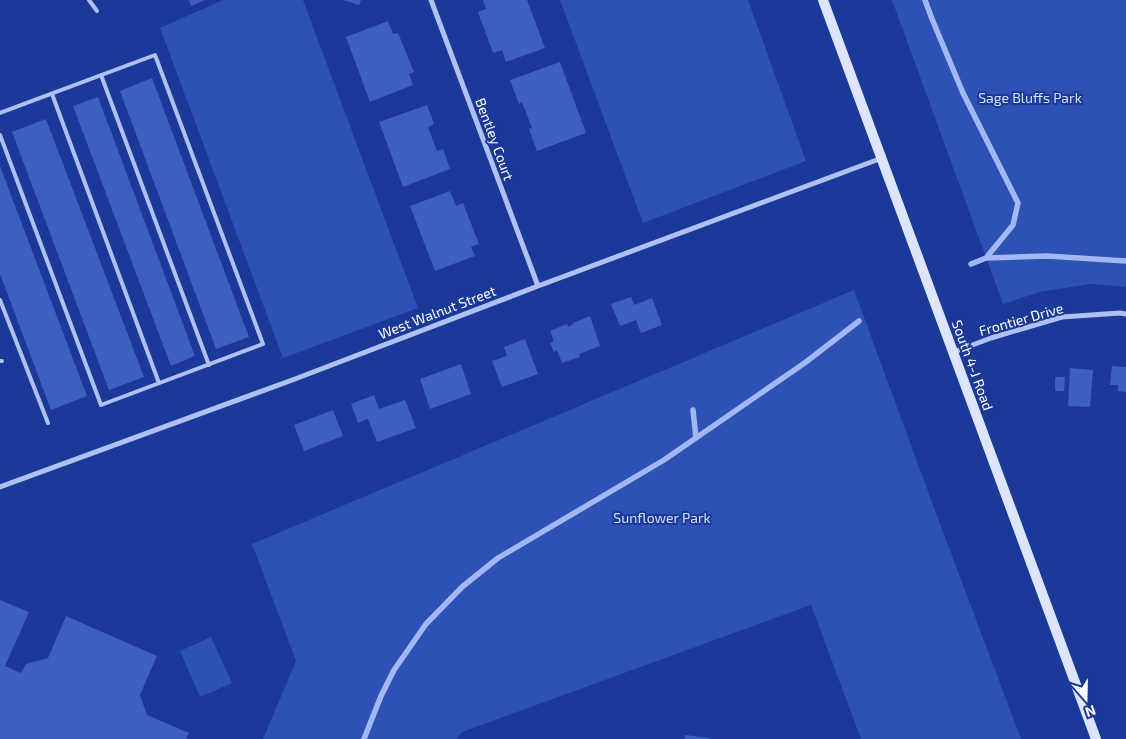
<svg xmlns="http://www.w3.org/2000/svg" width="1126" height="739" viewBox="0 0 1126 739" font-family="'Exo 2',sans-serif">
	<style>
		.green { fill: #2e51b6 }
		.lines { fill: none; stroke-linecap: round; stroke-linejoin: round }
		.stream { stroke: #a2b8f3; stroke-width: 5.5 }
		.building { fill: #3e5fbe }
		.lane { stroke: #afc0f1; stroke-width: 4 }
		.street { stroke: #afc0f1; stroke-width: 5 }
		.secondary { stroke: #dde5fc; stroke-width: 10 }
		.labels { text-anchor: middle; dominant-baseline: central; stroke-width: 4; stroke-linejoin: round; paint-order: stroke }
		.park-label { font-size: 14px; fill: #d6e0fc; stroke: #1a3999 }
		.street-label { font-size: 14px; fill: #fff; stroke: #1a3999 }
	</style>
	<rect width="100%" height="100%" fill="#1a3999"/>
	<path class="green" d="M 223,0 L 303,0 L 418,308 L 283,358 L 160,28 Z
		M 560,0 L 748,0 L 806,161 L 643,223 Z
		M 892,0 L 1126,0 L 1126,287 L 1091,284 L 1039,292 L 1003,304 Z
		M 854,290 L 933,505 L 1021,739 L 861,739 L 811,605 L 462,732 L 456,739 L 263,739 L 296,661 L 252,544 Z
		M 211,637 L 232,683 L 200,697 L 180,651 Z"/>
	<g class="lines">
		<path class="stream" d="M 925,0 L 932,19 L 963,93 L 1018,203 L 1013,225 L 986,258
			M 971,264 L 986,258 L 1047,256 L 1126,261
			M 693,410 L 696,438
			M 364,739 L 381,696 L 394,670 L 426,624 L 462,587 L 498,558 L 664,460 L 806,362 L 859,321"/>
	</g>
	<path class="building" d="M 189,0 L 205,0 L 191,6 Z
		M 343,0 L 361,0 L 359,5 Z
		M 483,0 L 527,0 L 545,48 L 506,62 L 502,50 L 493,53 L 478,12 L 486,9 Z
		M 388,21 L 393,34 L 398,33 L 414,72 L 409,74 L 413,85 L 370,102 L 346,37 Z
		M 560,62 L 586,133 L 537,151 L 529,129 L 532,128 L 522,102 L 519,104 L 510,80 Z
		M 152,78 L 249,337 L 216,349 L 120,91 Z
		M 98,97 L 195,356 L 171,366 L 73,106 Z
		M 427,105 L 434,124 L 428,127 L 437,151 L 443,149 L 450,169 L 403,187 L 379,122 Z
		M 46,119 L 144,377 L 109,390 L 12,132 Z
		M 0,166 L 87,396 L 51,410 L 0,274 Z
		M 450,191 L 456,206 L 463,203 L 479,244 L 471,247 L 475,256 L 435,271 L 410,206 Z
		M 631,297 L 634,305 L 652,298 L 662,325 L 641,333 L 636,320 L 620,326 L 611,304 Z
		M 590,316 L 600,346 L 579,354 L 580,357 L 562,363 L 557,350 L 554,352 L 550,343 L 554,341 L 550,331 L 567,324 L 568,327 L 573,324 L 573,323 Z
		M 525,339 L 538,374 L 502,387 L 492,361 L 507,356 L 504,347 Z
		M 461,364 L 471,394 L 430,409 L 420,379 Z
		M 1112,366 L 1126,367 L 1126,392 L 1118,391 L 1118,385 L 1110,385 Z
		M 1070,368 L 1093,370 L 1090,407 L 1068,406 Z
		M 1055,377 L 1065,377 L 1064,391 L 1055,391 Z
		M 374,395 L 379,409 L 405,400 L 416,428 L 377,442 L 368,419 L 358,423 L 351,404 Z
		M 333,410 L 343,436 L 304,451 L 294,425 Z
		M 0,600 L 29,612 L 5,666 L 21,673 L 26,664 L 48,658 L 66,616 L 157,656 L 140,695 L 147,715 L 189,733 L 186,739 L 0,739 Z
		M 685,735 L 710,738 L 710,739 L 685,739 Z"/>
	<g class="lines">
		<path class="lane" d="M 89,0 L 97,11
			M 101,75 L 209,365
			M 52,94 L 159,383
			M 0,113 L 155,55 L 263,344 L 101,405 L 0,135
			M 0,300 L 48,423
			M 0,361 L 2,361"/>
		<path class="street" d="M 431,0 L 538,286
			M 954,352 L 991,338 L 1062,317 L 1120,313 L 1126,314
			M 0,487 L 295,379 L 538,286 L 882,158"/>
		<path class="secondary" d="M 823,0 L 1096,739"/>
	</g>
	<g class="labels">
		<g class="park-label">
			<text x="1030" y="97">Sage Bluffs Park</text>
			<text x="662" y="517">Sunflower Park</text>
		</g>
		<g class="street-label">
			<text transform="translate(495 139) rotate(70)">Bentley Court</text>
			<text transform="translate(437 312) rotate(-21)">West Walnut Street</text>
			<text transform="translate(1021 319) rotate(-16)">Frontier Drive</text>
			<text transform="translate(973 365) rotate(70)">South 4-J Road</text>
		</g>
	</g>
	<g transform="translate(1086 699) rotate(160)" stroke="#1a3999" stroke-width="4" paint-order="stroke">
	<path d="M0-4L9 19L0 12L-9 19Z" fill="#ffffff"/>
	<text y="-8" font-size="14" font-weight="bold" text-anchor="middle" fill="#ffffff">N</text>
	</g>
</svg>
